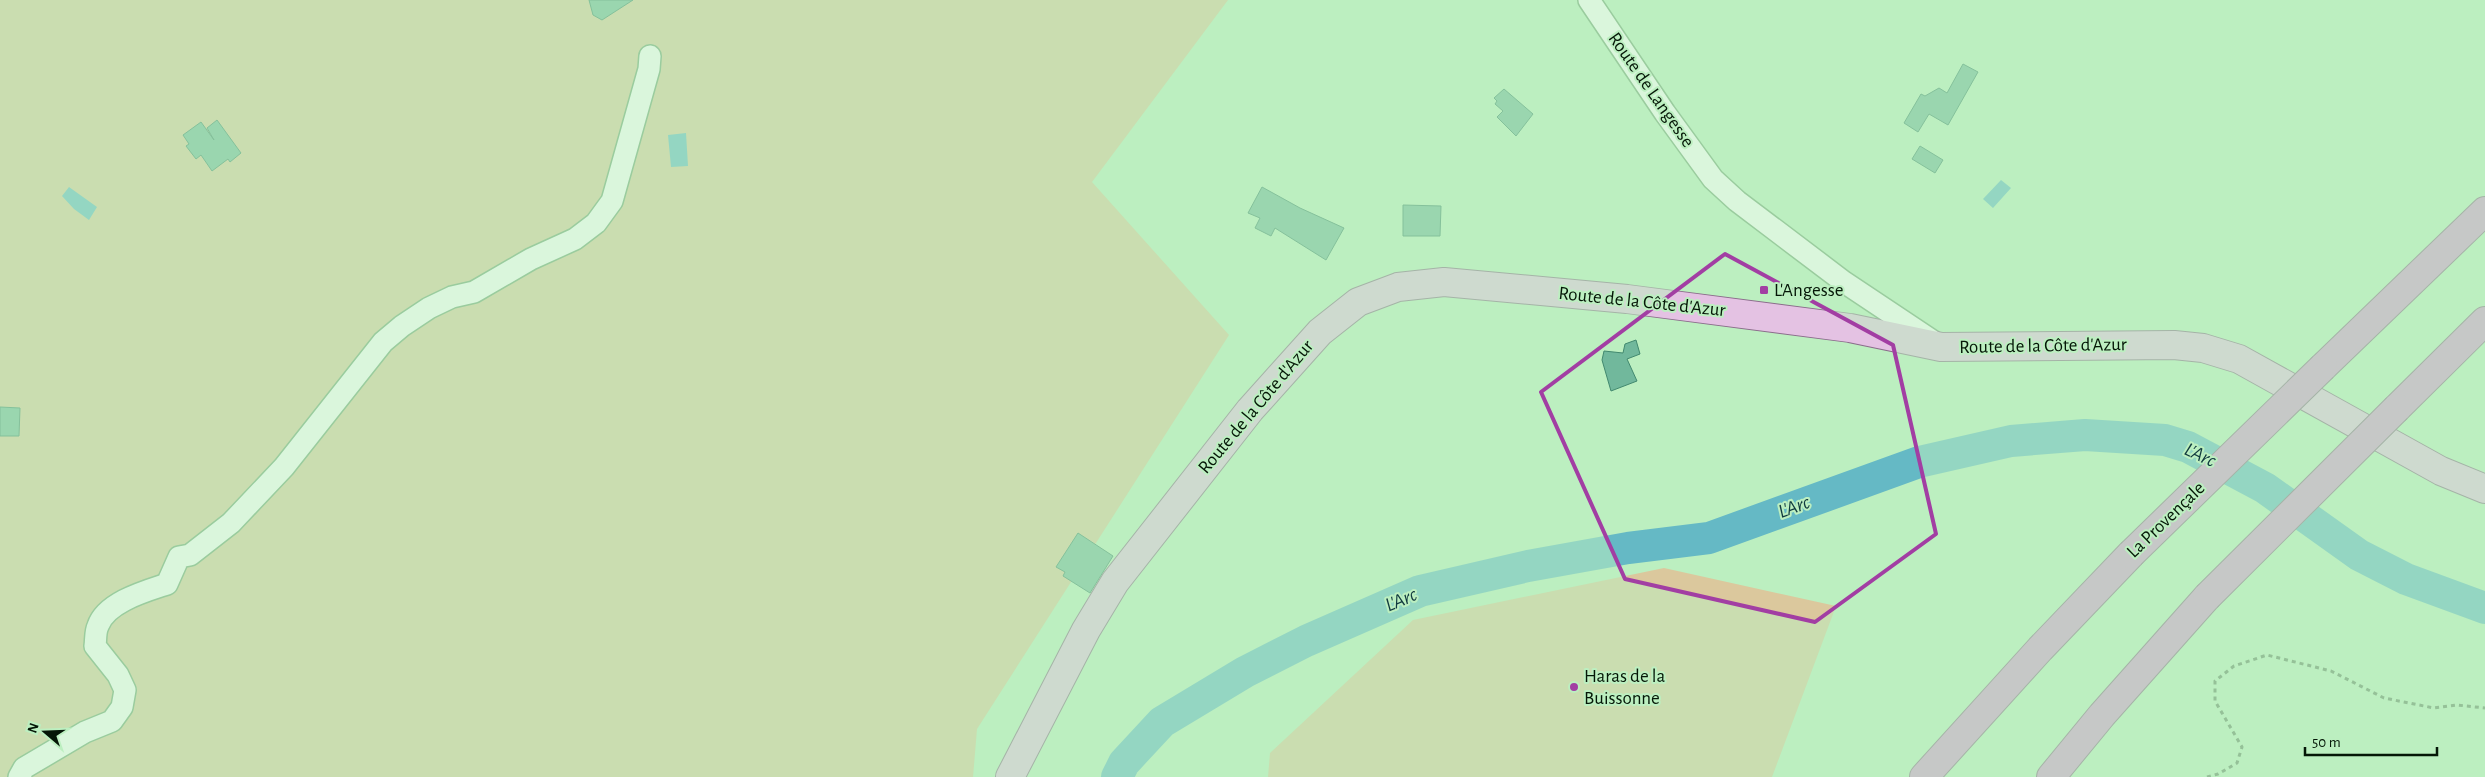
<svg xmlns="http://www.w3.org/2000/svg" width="2485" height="777" viewBox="0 0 2485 777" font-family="'Alegreya Sans',sans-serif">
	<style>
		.green { fill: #dbc89d }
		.water { fill: #65b9c5 }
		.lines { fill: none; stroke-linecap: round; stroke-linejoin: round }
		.river { stroke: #65b9c5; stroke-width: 32 }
		.building { fill: #71b89c; stroke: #42896f }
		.minor-casing { stroke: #71a276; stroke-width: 24 }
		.major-casing { stroke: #8a6c8a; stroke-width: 30 }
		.highway-casing { stroke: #8a6c8a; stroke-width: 30 }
		.path { stroke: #668a69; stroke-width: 3; stroke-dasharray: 4 4; stroke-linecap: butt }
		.minor { stroke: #fff; stroke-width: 21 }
		.major { stroke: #e4c2e3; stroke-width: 28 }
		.highway { stroke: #d29ad0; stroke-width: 28 }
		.highway-bridge-casing { stroke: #8a6c8a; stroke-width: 30; stroke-linecap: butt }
		.highway-bridge { stroke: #d29ad0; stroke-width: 28 }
		.marked { fill: none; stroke: #a23ea3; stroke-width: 4; stroke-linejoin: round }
		.poi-dot { fill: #a23ea3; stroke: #bcefc0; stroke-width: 2 }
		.labels { text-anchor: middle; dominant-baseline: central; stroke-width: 4; stroke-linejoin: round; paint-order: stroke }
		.street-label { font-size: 19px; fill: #051707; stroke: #bcefc0 }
		.poi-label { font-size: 19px; fill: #051707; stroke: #bcefc0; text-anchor: start }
		.water-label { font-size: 20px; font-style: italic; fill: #10393e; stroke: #bcefc0 }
	</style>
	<rect width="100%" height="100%" fill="#bcefc0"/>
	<path class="green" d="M 0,0 L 1228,0 L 1092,182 L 1229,335 L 977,729 L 973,777 L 0,777 Z
		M 1664,568 L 1836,606 L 1772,777 L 1268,777 L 1270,753 L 1413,620 Z"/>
	<path class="water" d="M 686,133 L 688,166 L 671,167 L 668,135 Z
		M 2001,180 L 2011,188 L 1993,208 L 1983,199 Z
		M 69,187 L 97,207 L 89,220 L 74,209 L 62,196 Z"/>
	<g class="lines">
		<path class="river" d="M 1117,777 L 1124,763 L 1162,722 L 1245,672 L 1306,641 L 1420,591 L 1528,566 L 1628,548 L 1709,538 L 1919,462 L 2011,441 L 2085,435 L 2165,440 L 2188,447 L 2265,488 L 2359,555 L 2406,579 L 2485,608"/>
	</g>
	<path class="building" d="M 589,0 L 633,0 L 602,20 L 593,15 Z
		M 1963,64 L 1978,72 L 1948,125 L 1929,114 L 1918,132 L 1904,123 L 1921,94 L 1925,96 L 1939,88 L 1947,93 Z
		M 1504,89 L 1533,114 L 1516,136 L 1497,117 L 1503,111 L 1495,104 L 1497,101 L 1494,98 Z
		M 217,120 L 241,153 L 230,162 L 228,159 L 212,171 L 201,155 L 196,159 L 186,146 L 189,144 L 183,135 L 201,122 L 214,140 L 207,128 Z
		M 1920,146 L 1943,160 L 1935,173 L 1912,159 Z
		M 1262,187 L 1300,208 L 1344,228 L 1326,260 L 1275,228 L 1271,236 L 1255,228 L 1260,218 L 1248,213 Z
		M 1403,205 L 1441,206 L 1440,236 L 1403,236 Z
		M 1636,340 L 1640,354 L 1627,359 L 1637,381 L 1611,391 L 1602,360 L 1604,351 L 1623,353 L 1625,344 Z
		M 0,407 L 20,408 L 19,436 L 0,436 Z
		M 1078,533 L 1113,556 L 1090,593 L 1063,576 L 1065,572 L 1056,567 Z"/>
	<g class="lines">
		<defs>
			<path id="minor" d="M 1589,0 L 1665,113 L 1713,179 L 1737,201 L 1844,282 L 1934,342
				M 19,777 L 24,768 L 85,732 L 112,721 L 122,707 L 125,690 L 118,675 L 95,646 C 96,640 95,632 98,626 C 106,602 146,591 167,584 L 179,557 L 190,555 L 231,523 L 284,467 L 383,342 L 402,326 L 429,308 L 452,297 L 474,292 L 531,259 L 575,239 L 596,223 L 612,201 L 649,69 L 650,56"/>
			<path id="major" d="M 1010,777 L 1086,630 L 1115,582 L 1250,410 L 1320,332 L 1358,302 L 1398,287 L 1444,282 L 1627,299 L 1850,328 L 1941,347 L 2174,345 L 2203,348 L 2239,359 L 2441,471 L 2485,489"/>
			<path id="highway" d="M 2323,367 L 2485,211
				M 2397,408 L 2485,321
				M 1924,777 L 2040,649 L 2131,554
				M 2051,777 L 2102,715 L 2207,597"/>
		</defs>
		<use href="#minor" class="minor-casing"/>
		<use href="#major" class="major-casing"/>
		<use href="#highway" class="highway-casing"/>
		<path class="path" d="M 2207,777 L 2218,774 L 2237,763 L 2242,747 L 2215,701 L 2215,681 L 2234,666 L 2267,655 L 2331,671 L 2384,698 L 2434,708 L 2457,705 L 2485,708"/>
		<use href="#minor" class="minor"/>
		<use href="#major" class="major"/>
		<use href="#highway" class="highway"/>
		<defs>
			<path id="highway-bridge" d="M 2131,554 L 2323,367
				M 2207,597 L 2397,408"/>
		</defs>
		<use href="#highway-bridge" class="highway-bridge-casing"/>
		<use href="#highway-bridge" class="highway-bridge"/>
	</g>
	<path d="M0 0H2485V777H0ZM 1725,254 L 1893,345 L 1936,534 L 1815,622 L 1625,579 L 1541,392 Z" fill="#bcefc0" fill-opacity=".55" fill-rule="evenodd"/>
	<path class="marked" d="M 1725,254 L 1893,345 L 1936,534 L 1815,622 L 1625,579 L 1541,392 Z"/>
	<g class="poi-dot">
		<rect x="1759" y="285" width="10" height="10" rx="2.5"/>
		<circle cx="1574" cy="687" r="5"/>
	</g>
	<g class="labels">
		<g class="street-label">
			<text transform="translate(1651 90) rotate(55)">Route de Langesse</text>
			<text transform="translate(1642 302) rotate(6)">Route de la Côte d'Azur</text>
			<text transform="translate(2043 346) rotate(-1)">Route de la Côte d'Azur</text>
			<text transform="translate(1256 407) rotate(-50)">Route de la Côte d'Azur</text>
			<text transform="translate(2166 520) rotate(-44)">La Provençale</text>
		</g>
		<g class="poi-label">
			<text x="1774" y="290">L'Angesse</text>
			<text x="1584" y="676">Haras de la<tspan x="1584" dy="22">Buissonne</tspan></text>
		</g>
		<g class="water-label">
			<text transform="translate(2200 455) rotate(25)">L'Arc</text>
			<text transform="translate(1794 507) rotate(-20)">L'Arc</text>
			<text transform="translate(1401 600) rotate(-23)">L'Arc</text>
		</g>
	</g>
	<g transform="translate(45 732) rotate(289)" stroke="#bcefc0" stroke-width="4" paint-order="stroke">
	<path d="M0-4L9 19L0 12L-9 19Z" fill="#051707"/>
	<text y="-8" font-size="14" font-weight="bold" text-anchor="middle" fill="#051707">N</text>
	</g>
	<path d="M2305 747v8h132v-8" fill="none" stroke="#051707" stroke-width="2.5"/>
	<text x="2312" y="747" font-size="15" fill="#051707" stroke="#bcefc0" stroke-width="4" paint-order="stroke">50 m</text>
</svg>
